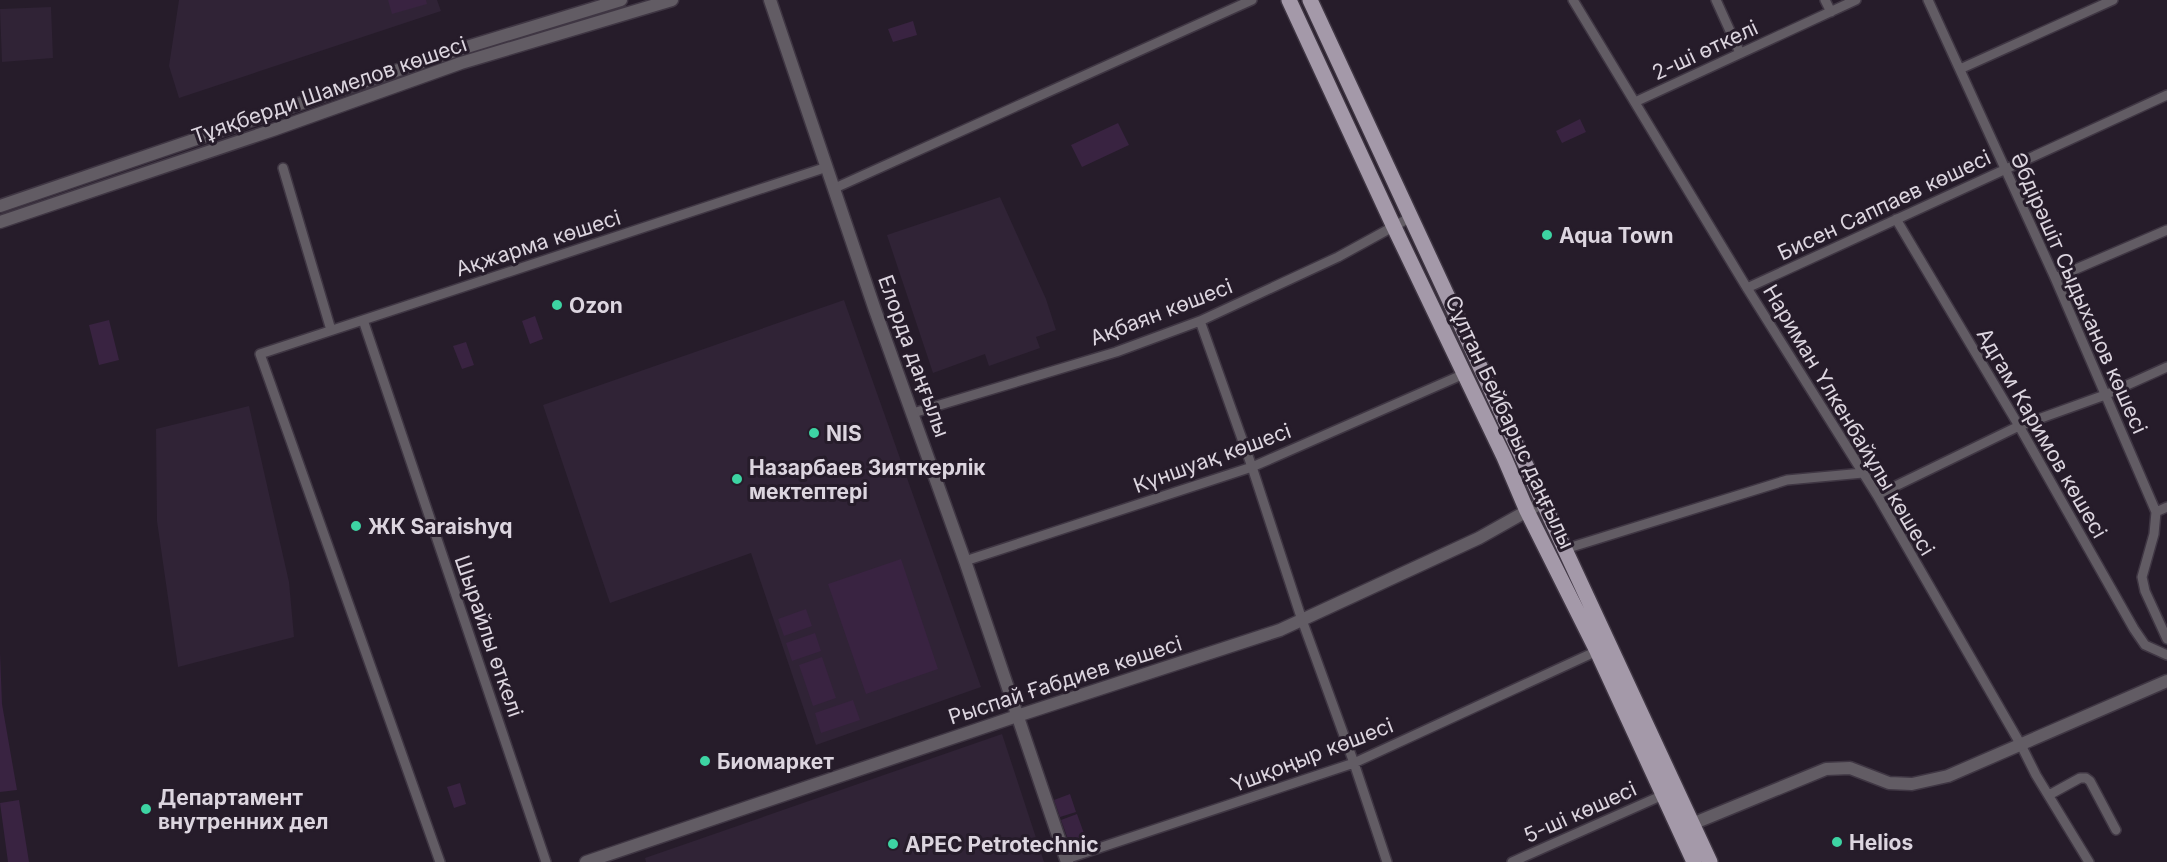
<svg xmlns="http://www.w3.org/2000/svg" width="2167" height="862" viewBox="0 0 2167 862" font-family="Inter,sans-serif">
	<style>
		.built { fill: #302336 }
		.green { fill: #392341 }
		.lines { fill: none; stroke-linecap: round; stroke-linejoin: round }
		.minor-casing { stroke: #3f3643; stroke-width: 12 }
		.tertiary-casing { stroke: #3f3643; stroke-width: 15 }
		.primary-casing { stroke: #3f3643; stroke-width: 18 }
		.minor { stroke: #625c64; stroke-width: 9 }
		.tertiary { stroke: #625c64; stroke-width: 12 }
		.primary { stroke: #a499a9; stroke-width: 15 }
		.poi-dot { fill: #3dd4a3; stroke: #261c2a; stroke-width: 2 }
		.labels { text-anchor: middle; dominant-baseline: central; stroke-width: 6; stroke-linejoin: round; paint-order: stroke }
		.street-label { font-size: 21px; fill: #dcd5df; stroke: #261c2a }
		.poi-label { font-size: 21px; font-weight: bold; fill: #dcd5df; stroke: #261c2a; text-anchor: start }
	</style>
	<rect width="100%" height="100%" fill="#261c2a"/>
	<path class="built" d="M 179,0 L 437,0 L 441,11 L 179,98 L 169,66 Z
		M 51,7 L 53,58 L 2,62 L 0,9 Z
		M 1000,197 L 1046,299 L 1056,330 L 1036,337 L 1040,348 L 989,366 L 985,354 L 933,373 L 887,235 Z
		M 844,300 L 981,687 L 816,745 L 751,553 L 610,603 L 543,405 Z
		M 249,406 L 289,582 L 294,637 L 178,667 L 157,521 L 156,429 Z
		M 1002,734 L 1044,862 L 646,862 L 645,858 Z"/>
	<path class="green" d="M 388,0 L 426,0 L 427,4 L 392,14 Z
		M 913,21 L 917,35 L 893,42 L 888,29 Z
		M 1580,119 L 1586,132 L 1562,143 L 1556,131 Z
		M 1118,123 L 1129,145 L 1082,167 L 1071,145 Z
		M 535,316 L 543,339 L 530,344 L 522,321 Z
		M 109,320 L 119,360 L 99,365 L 89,325 Z
		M 466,342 L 474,365 L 462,369 L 453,346 Z
		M 901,559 L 938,669 L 866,694 L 828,584 Z
		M 806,609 L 812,626 L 784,636 L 778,619 Z
		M 815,633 L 821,651 L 792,661 L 786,643 Z
		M 0,653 L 2,704 L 17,790 L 0,792 Z
		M 822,657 L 836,698 L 813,706 L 799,665 Z
		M 853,700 L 860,720 L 821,733 L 815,713 Z
		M 460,783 L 466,804 L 454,808 L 447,787 Z
		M 1070,794 L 1076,812 L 1060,817 L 1054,800 Z
		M 19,800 L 29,862 L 8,862 L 0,803 Z
		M 1077,814 L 1086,839 L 1070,845 L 1061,820 Z"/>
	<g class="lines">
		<defs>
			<path id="minor" d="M 1573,0 L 1747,288 L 1877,495 L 2021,745 L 2036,775 L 2089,862
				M 1716,0 L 1740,53
				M 1825,0 L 1831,12
				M 1928,0 L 2055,278 L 2156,512 L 2154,534 L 2142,577 L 2145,591 L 2167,639
				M 1960,69 L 2113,0
				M 1635,102 L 1856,0
				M 283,168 L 331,330
				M 835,188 L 1252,0
				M 1896,219 L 2019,426 L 2134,629 L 2145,645 L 2167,655
				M 2055,278 L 2167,230
				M 1747,288 L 2167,95
				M 363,320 L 546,862
				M 1200,321 L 1252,467 L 1302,620 L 1354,763 L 1387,862
				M 913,413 L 1116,352 L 1200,321 L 1338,257 L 1411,217
				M 1877,495 L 2019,426 L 2105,395 L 2167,367
				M 2156,512 L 2167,507
				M 1565,549 L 1787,480 L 1863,473
				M 965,561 L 1252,467 L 1464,374
				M 2049,795 L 2080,778 L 2086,778 L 2090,781 L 2116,830
				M 1066,859 L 1354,763 L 1597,651
				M 440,862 L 260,354 L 827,167
				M 1512,862 L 1663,795"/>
			<path id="tertiary" d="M 770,0 L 875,310 L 965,561 L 1067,862
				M 0,206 L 457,50 L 621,0
				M 0,222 L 273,130 L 461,63 L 672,0
				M 1692,824 L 1826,769 L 1850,768 L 1889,783 L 1912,784 L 1948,776 L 2167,681
				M 586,862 L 1017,716 L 1280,630 L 1479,538 L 1543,502"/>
			<path id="primary" d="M 1289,0 L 1394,227 L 1504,457 L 1527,511 L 1597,651 L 1694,862
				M 1310,0 L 1710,862"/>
		</defs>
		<use href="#minor" class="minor-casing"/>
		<use href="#tertiary" class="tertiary-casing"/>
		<use href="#primary" class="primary-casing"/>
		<use href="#minor" class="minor"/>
		<use href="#tertiary" class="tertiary"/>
		<use href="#primary" class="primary"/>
	</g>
	<g class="poi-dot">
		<circle cx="1547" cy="235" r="6"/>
		<circle cx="557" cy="305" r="6"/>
		<circle cx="814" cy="433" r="6"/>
		<circle cx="737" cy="479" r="6"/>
		<circle cx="356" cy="526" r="6"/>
		<circle cx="705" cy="761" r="6"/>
		<circle cx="146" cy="809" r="6"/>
		<circle cx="1837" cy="842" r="6"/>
		<circle cx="893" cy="844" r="6"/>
	</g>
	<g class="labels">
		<g class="street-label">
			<text transform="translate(1705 50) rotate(-25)">2-ші өткелі</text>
			<text transform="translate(329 90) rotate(-19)">Тұяқберди Шамелов көшесі</text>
			<text transform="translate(1884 205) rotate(-25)">Бисен Саппаев көшесі</text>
			<text transform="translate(538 243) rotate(-18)">Ақжарма көшесі</text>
			<text transform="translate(2079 293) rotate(66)">Әбдірәшіт Сыдыханов көшесі</text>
			<text transform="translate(1161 312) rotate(-21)">Ақбаян көшесі</text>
			<text transform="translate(914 356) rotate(70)">Елорда даңғылы</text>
			<text transform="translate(1849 420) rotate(59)">Нариман Үлкенбайұлы көшесі</text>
			<text transform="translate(1510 422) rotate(65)">Сұлтан Бейбарыс даңғылы</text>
			<text transform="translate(2042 433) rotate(60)">Адгам Каримов көшесі</text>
			<text transform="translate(1212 458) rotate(-20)">Күншуақ көшесі</text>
			<text transform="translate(489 636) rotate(71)">Шырайлы өткелі</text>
			<text transform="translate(1065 680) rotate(-18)">Рыспай Ғабдиев көшесі</text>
			<text transform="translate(1312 755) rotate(-21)">Үшқоңыр көшесі</text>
			<text transform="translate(1580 812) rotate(-24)">5-ші көшесі</text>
		</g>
		<g class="poi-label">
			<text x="1559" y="235">Aqua Town</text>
			<text x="569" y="305">Ozon</text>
			<text x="826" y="433">NIS</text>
			<text x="749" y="467">Назарбаев Зияткерлік<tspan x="749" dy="24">мектептері</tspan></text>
			<text x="368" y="526">ЖК Saraishyq</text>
			<text x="717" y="761">Биомаркет</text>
			<text x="158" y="797">Департамент<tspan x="158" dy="24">внутренних дел</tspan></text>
			<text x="1849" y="842">Helios</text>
			<text x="905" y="844">APEC Petrotechnic</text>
		</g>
	</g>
</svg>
